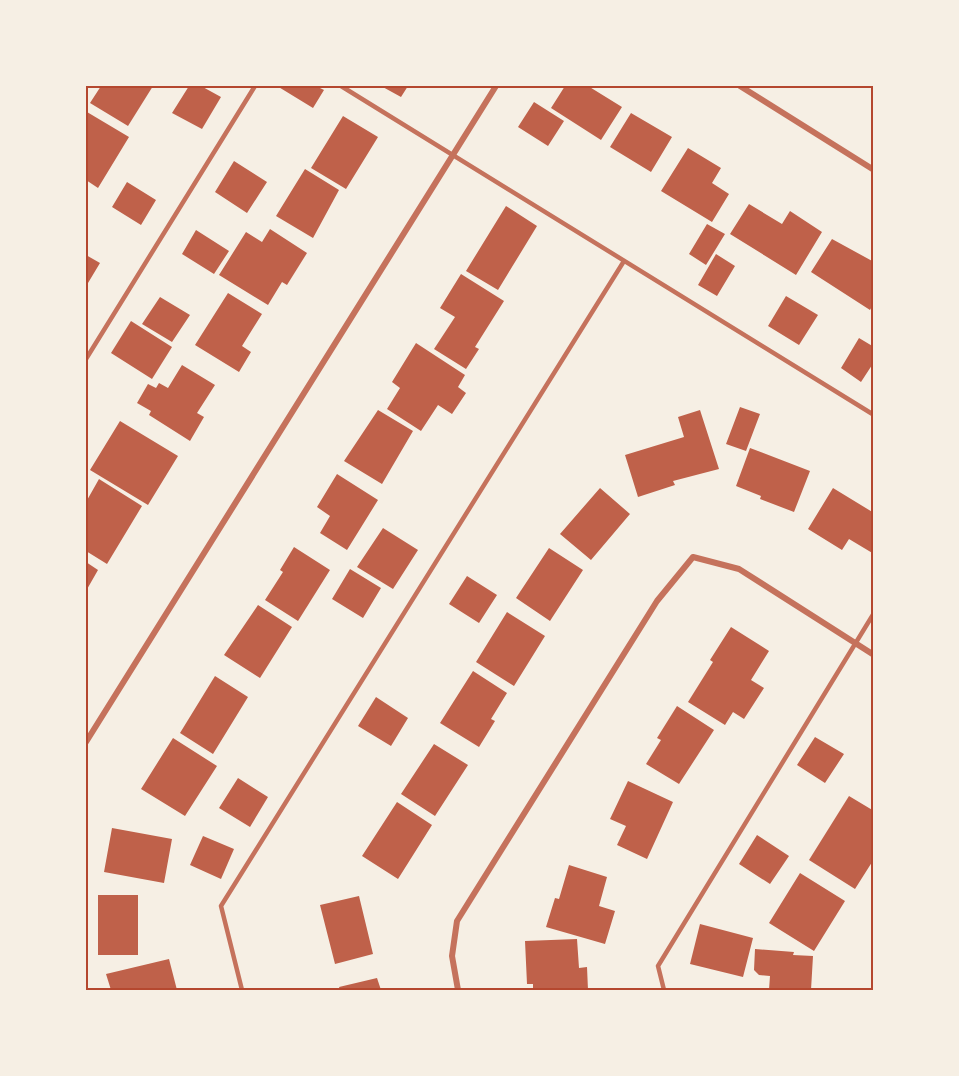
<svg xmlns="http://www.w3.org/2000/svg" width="959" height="1076" viewBox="0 0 959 1076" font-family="Roboto,sans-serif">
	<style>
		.building { fill: #bf614a }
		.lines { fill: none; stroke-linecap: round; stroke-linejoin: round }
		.service { stroke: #c5725c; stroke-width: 4.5 }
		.minor { stroke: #c5725c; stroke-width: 6 }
		.neatline { fill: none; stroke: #b5482f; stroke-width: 2 }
	</style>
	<rect width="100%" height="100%" fill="#f6efe4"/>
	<path class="building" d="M 101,86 L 153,86 L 128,126 L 90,103 Z
		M 189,86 L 201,86 L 221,97 L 202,129 L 172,113 Z
		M 277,86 L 316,86 L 324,90 L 313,108 Z
		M 381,86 L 408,86 L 401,97 Z
		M 565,86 L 588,86 L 622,107 L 601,140 L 551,108 Z
		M 534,102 L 564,121 L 548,146 L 518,127 Z
		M 87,112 L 129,137 L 98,188 L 86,180 Z
		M 631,113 L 672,137 L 651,172 L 610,147 Z
		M 343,116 L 378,137 L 346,189 L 311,168 Z
		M 688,148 L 721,168 L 712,183 L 729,194 L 712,222 L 661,191 Z
		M 234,161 L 267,182 L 247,213 L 215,192 Z
		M 305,169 L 339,190 L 313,238 L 276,216 Z
		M 127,182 L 156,200 L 141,225 L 112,207 Z
		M 749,204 L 782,224 L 790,211 L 822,232 L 796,275 L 730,234 Z
		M 506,206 L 537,226 L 498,290 L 466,271 Z
		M 707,224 L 725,234 L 706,265 L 689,254 Z
		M 270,229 L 307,253 L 287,285 L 282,282 L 268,305 L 219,275 L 246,232 L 262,242 Z
		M 196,230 L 229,251 L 214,274 L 182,254 Z
		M 832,239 L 874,262 L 874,303 L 870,310 L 811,272 Z
		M 716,254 L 735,266 L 717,296 L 698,285 Z
		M 86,255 L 100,263 L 88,283 L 86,281 Z
		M 461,274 L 504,301 L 475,347 L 479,349 L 466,369 L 434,349 L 455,317 L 440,308 Z
		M 228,293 L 262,314 L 242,346 L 251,352 L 239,372 L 195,345 Z
		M 786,296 L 818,315 L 799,345 L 768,326 Z
		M 160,297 L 190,315 L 172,342 L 142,324 Z
		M 131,321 L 172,347 L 152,379 L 111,353 Z
		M 859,338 L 874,347 L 874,362 L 861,382 L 841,368 Z
		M 416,343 L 465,375 L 458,387 L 466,393 L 452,414 L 438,405 L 421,431 L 387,409 L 400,388 L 392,382 Z
		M 182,365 L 215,385 L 197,413 L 204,417 L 190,441 L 149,415 L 151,411 L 137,403 L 148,384 L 156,388 L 159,383 L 168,388 Z
		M 740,407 L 760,414 L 746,451 L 726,444 Z
		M 378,410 L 413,431 L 382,484 L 344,461 Z
		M 700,410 L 719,469 L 673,481 L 675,485 L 638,497 L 625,455 L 684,437 L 678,417 Z
		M 120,421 L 178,456 L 148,505 L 90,470 Z
		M 750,448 L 810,471 L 794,512 L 760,499 L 761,496 L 736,486 Z
		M 337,474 L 378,500 L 347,550 L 320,533 L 330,516 L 317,507 Z
		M 99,479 L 142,506 L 107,564 L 86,551 L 86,502 Z
		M 600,488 L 630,514 L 591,560 L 560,534 Z
		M 833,488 L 874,513 L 874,554 L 849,539 L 842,550 L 808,529 Z
		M 383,528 L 418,550 L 393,589 L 357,567 Z
		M 294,547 L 330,570 L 298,621 L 265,600 L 283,572 L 280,570 Z
		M 549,548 L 583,570 L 550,621 L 516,598 Z
		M 86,562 L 98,570 L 86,591 Z
		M 350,569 L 381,588 L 363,618 L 332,599 Z
		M 467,576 L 497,595 L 479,623 L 449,604 Z
		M 258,605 L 292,627 L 260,678 L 224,655 Z
		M 507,612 L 545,636 L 514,686 L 476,662 Z
		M 731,627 L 769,651 L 751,680 L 764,688 L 744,719 L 733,712 L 725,725 L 688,702 L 713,662 L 710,660 Z
		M 473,671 L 507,693 L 491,719 L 495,721 L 479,747 L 440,723 Z
		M 215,676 L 248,697 L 213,754 L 180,733 Z
		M 376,697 L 408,718 L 391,746 L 358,726 Z
		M 677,706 L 714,730 L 679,784 L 646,764 L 661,740 L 657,738 Z
		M 815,737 L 844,754 L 825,783 L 797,765 Z
		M 173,738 L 217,766 L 185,816 L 141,789 Z
		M 434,744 L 468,765 L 435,816 L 401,794 Z
		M 238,778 L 268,797 L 250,827 L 219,808 Z
		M 628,781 L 673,802 L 647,859 L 617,845 L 626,826 L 610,819 Z
		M 849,796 L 874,811 L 874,859 L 855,889 L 809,860 Z
		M 397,802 L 432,825 L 398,879 L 362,856 Z
		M 112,828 L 172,839 L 164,883 L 104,872 Z
		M 757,835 L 789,856 L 770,884 L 739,864 Z
		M 203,836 L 234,849 L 221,879 L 190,865 Z
		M 569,865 L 607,877 L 599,906 L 615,911 L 605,944 L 546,927 L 555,898 L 559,899 Z
		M 800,873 L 845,901 L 814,951 L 769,923 Z
		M 98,895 L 138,895 L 138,955 L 98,955 Z
		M 359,896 L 373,954 L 335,964 L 320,905 Z
		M 700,924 L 753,938 L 743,977 L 690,964 Z
		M 577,939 L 579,968 L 587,967 L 588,990 L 533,990 L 533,984 L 527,984 L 525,941 Z
		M 755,949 L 794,952 L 793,955 L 813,956 L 811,990 L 769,990 L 770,976 L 759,975 L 754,970 Z
		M 169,959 L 177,990 L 111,990 L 106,974 Z
		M 377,978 L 381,990 L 340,990 L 339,987 Z"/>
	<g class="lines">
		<path class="service" d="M 341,86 L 874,415
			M 86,359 L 255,86
			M 242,990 L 221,906 L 624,261
			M 664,990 L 658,966 L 874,613"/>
		<path class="minor" d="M 740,86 L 874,170
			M 86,742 L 496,86
			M 458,990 L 452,956 L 457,921 L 657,601 L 693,557 L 739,569 L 874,655"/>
	</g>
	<rect width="959" height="1076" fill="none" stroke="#f6efe4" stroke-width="174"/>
	<rect x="87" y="87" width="785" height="902" class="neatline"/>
</svg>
